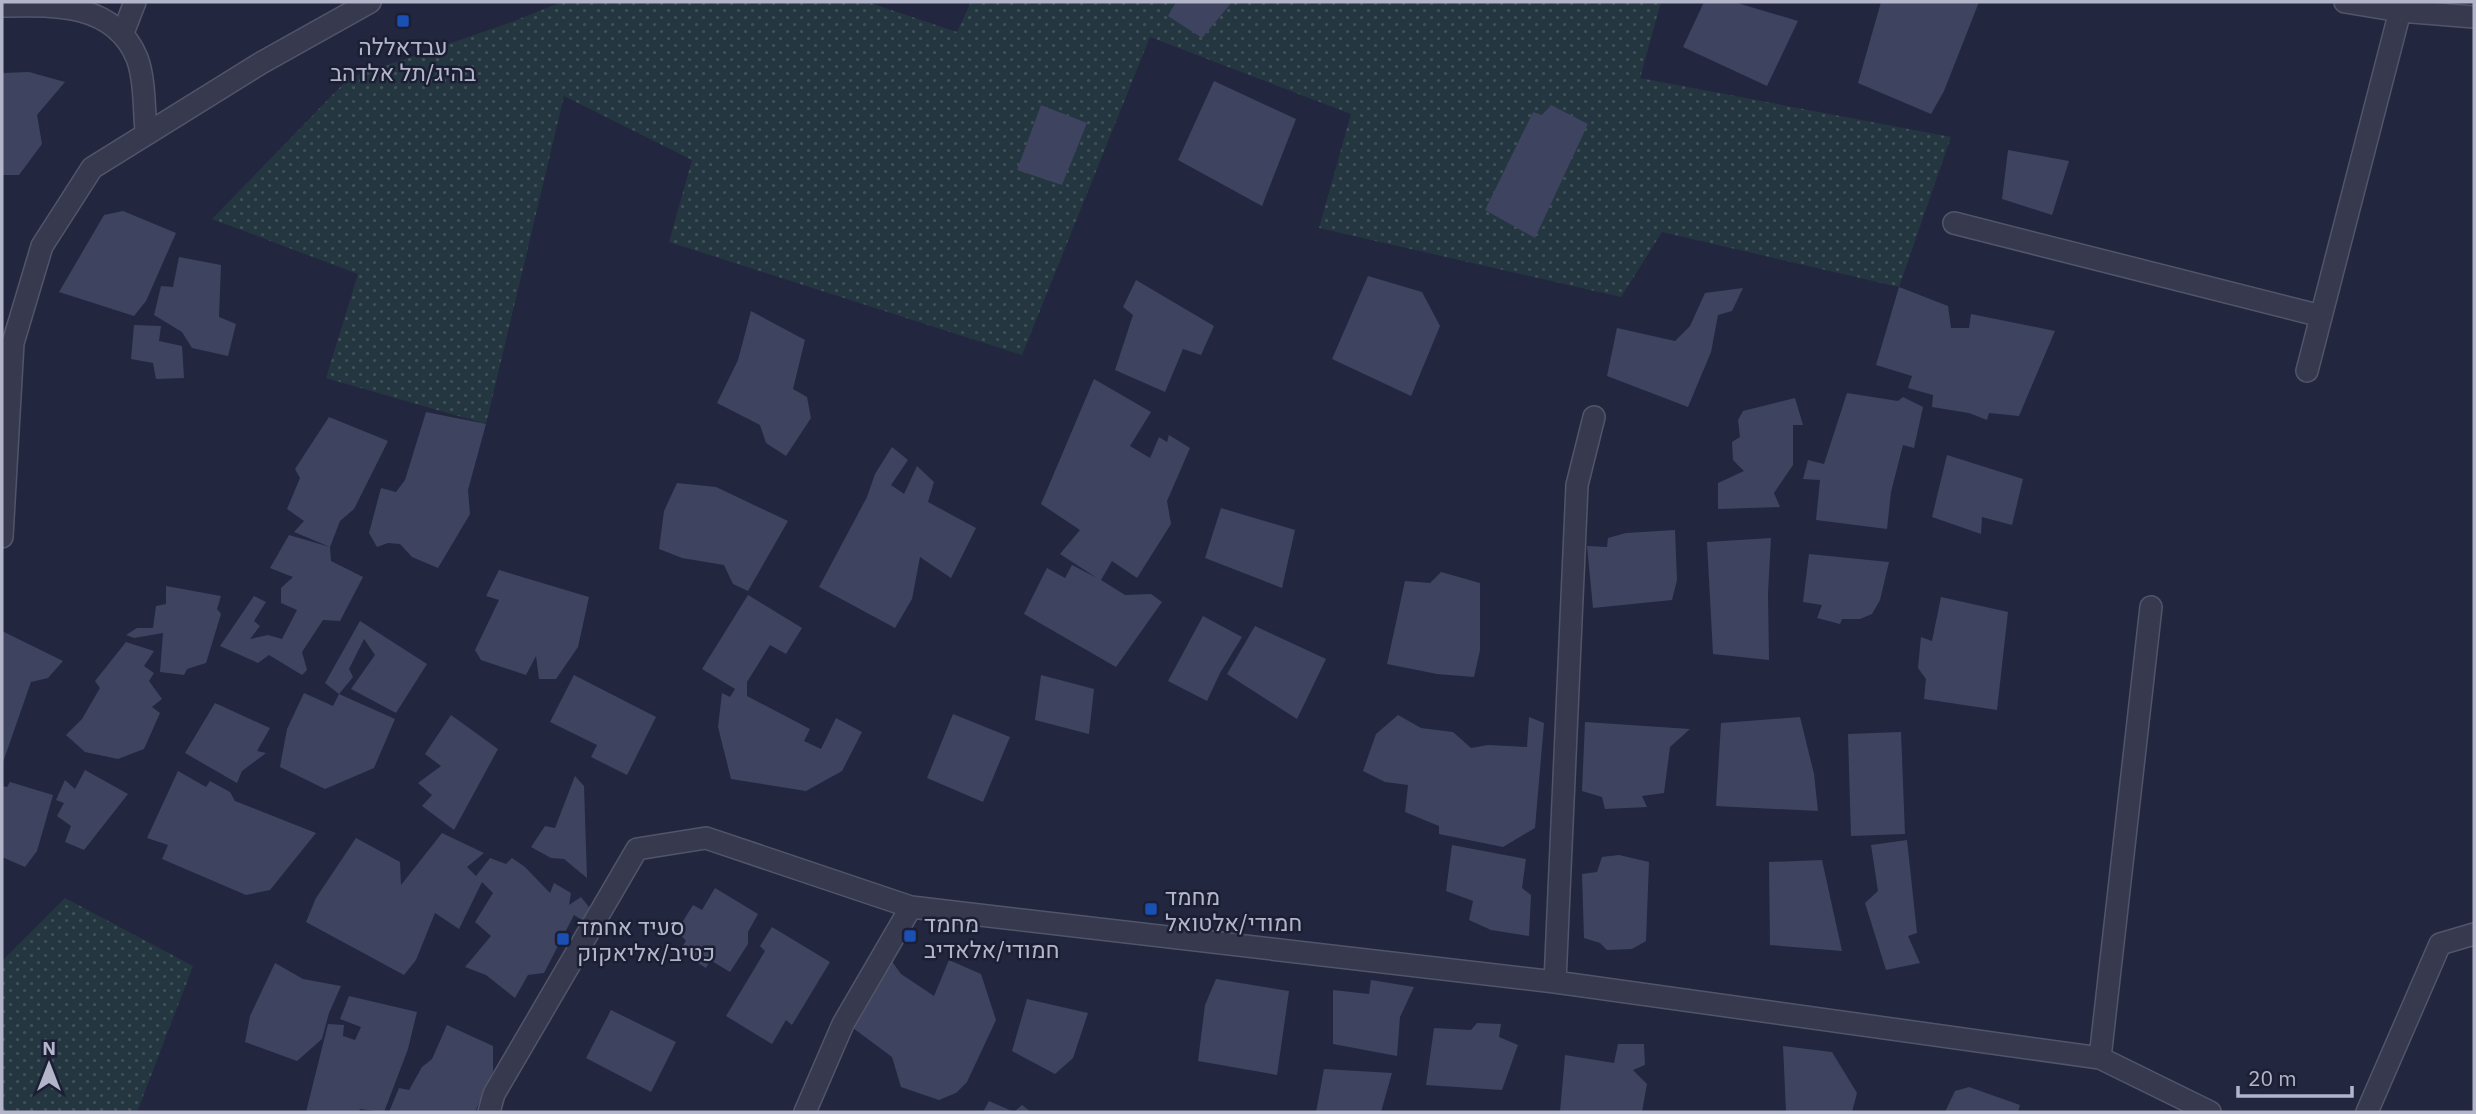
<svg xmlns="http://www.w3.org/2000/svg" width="2476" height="1114" viewBox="0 0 2476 1114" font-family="'IBM Plex Sans',Heebo,sans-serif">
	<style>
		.grass { fill: url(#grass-dots) }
		.building { fill: #3e4360 }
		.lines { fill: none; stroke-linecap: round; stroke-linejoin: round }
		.minor-casing { stroke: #52556a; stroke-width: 24 }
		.minor { stroke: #373a4f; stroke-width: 21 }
		.transit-dot { fill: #1a4fb4; stroke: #1c1f34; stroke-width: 2.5 }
		.labels { text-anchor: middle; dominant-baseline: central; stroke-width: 5; stroke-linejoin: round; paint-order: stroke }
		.poi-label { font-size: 23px; fill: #b3b5ca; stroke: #1c1f34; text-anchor: start }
	</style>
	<defs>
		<pattern id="grass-dots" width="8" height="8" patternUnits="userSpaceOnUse" patternTransform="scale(1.75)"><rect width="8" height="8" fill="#243640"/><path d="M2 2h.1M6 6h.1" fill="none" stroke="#41515a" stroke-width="1.8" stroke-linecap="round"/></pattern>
	</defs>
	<rect width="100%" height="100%" fill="#22273f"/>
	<path class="grass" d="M 562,2 L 867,2 L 957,32 L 971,2 L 1661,2 L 1640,78 L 1951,137 L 1899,287 L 1662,232 L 1621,297 L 1319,228 L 1351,114 L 1150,37 L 1022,355 L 669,242 L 692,160 L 564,96 L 486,424 L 326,378 L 358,274 L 212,219 L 349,78 L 509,23 Z
		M 65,898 L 193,966 L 137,1112 L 2,1112 L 2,961 Z"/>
	<path class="building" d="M 1176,2 L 1232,2 L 1202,38 L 1168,16 Z
		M 1704,2 L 1734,2 L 1798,21 L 1767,86 L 1683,47 Z
		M 1881,2 L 1979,2 L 1944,91 L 1931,114 L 1858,83 Z
		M 29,72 L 65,82 L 37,115 L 42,144 L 19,175 L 2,175 L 2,73 Z
		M 1214,81 L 1296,119 L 1262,206 L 1178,160 Z
		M 1041,105 L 1087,123 L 1062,185 L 1017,170 Z
		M 1551,105 L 1588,124 L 1535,238 L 1485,210 L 1533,112 L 1542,115 Z
		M 2008,150 L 2069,161 L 2052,215 L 2002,199 Z
		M 123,211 L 176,233 L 146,301 L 134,316 L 59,292 L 104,215 Z
		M 179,257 L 221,265 L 219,317 L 236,324 L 228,356 L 192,348 L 182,332 L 154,315 L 161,286 L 173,287 Z
		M 1368,276 L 1422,292 L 1440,326 L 1411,396 L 1332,359 Z
		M 1136,280 L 1214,326 L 1201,355 L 1183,349 L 1165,392 L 1115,370 L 1133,315 L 1123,307 Z
		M 1899,287 L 1948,306 L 1951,328 L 1969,328 L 1971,314 L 2055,331 L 2019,416 L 1989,413 L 1987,420 L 1969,413 L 1932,407 L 1933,395 L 1908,388 L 1912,376 L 1876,365 Z
		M 1743,288 L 1732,311 L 1718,315 L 1711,352 L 1688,407 L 1607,376 L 1617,328 L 1675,341 L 1690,326 L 1705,293 Z
		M 751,311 L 805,340 L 793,389 L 807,397 L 811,418 L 786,456 L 766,443 L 760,425 L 717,403 L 738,360 Z
		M 134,325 L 161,326 L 159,341 L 182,346 L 184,378 L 156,379 L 153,363 L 131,359 Z
		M 1094,379 L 1151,412 L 1130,446 L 1150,458 L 1159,437 L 1167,442 L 1169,435 L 1190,448 L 1167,501 L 1171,524 L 1137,578 L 1112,561 L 1101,580 L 1125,595 L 1151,594 L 1162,602 L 1116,667 L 1024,614 L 1047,568 L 1065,578 L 1072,565 L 1097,578 L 1060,554 L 1080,530 L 1041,504 Z
		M 1847,393 L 1898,401 L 1903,397 L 1923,407 L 1914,448 L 1903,445 L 1891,492 L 1887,529 L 1816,520 L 1820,480 L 1803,479 L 1808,460 L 1824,464 Z
		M 1795,398 L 1803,425 L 1793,425 L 1793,465 L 1774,493 L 1780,507 L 1718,509 L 1718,483 L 1744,471 L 1733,460 L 1732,442 L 1740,437 L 1738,420 L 1743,411 Z
		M 426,412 L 486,424 L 468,490 L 470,514 L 438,568 L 412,557 L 400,544 L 388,543 L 377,547 L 369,533 L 381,488 L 396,492 L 405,480 Z
		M 329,417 L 388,441 L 354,509 L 340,521 L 330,547 L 331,561 L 363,577 L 340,621 L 323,620 L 302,652 L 307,670 L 302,675 L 269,655 L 258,663 L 220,646 L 254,596 L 266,602 L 254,621 L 260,626 L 250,639 L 268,635 L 282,639 L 297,610 L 281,603 L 281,588 L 293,577 L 270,568 L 289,535 L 330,547 L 294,532 L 304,521 L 287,509 L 300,478 L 295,469 Z
		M 892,447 L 908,460 L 891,485 L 904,494 L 917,466 L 934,482 L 928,502 L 976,528 L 951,578 L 920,557 L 912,599 L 895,628 L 819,587 L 867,497 L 875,474 Z
		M 1947,455 L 2023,479 L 2012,525 L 1982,517 L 1981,534 L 1932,517 Z
		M 677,483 L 716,487 L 788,521 L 748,591 L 733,584 L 724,565 L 682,558 L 659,549 L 664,511 Z
		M 1221,508 L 1295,530 L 1282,588 L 1205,558 Z
		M 1675,530 L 1677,580 L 1672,600 L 1593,608 L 1587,546 L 1607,547 L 1608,538 L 1626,533 Z
		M 1771,538 L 1768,593 L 1769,660 L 1713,654 L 1707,542 Z
		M 1809,554 L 1889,562 L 1880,600 L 1872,614 L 1860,619 L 1842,619 L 1840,624 L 1817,618 L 1822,605 L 1803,602 Z
		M 499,570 L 589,597 L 578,647 L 556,679 L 539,679 L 536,656 L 526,675 L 481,660 L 475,650 L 499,600 L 486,596 Z
		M 1441,572 L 1480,583 L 1480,650 L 1474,677 L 1437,674 L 1387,664 L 1405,581 L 1430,583 Z
		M 166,586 L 221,596 L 217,609 L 221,614 L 206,663 L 187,669 L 184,675 L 160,672 L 163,633 L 134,638 L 126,635 L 137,628 L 153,628 L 156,606 L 166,604 Z
		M 748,595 L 802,628 L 786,654 L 770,645 L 747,682 L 747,696 L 810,729 L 804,741 L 821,749 L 836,718 L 862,732 L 842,771 L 806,791 L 731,779 L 718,727 L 722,693 L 730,697 L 735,689 L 702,669 Z
		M 1941,597 L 2008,612 L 1997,710 L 1924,699 L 1926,679 L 1918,668 L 1921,637 L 1932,641 Z
		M 1203,616 L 1242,637 L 1220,673 L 1207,701 L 1168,681 Z
		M 360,621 L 427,664 L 396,713 L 351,689 L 375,655 L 364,639 L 349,669 L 353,677 L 339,694 L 325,683 Z
		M 1255,626 L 1326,659 L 1297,719 L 1227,674 Z
		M 2,631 L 63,661 L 48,678 L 31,682 L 2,765 Z
		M 126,642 L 154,651 L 144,666 L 154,673 L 149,681 L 162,699 L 152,707 L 160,713 L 144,749 L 118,759 L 85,752 L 66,735 L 82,719 L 100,688 L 95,681 Z
		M 574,675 L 656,717 L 627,775 L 591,757 L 597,745 L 550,722 Z
		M 1041,675 L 1094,689 L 1089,734 L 1035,720 Z
		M 304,693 L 333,706 L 339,694 L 395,719 L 374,768 L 325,789 L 280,767 L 287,729 Z
		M 215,703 L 270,728 L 257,751 L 266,753 L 242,771 L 237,783 L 185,753 Z
		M 953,714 L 1010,737 L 983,802 L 927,778 Z
		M 451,715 L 498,749 L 454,830 L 422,806 L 432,795 L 418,783 L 441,766 L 425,754 Z
		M 1398,715 L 1421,728 L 1453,732 L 1471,748 L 1488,745 L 1527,747 L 1529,717 L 1544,723 L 1535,828 L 1503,847 L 1439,834 L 1439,826 L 1405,812 L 1408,785 L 1385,782 L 1363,771 L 1376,734 Z
		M 1800,717 L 1814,774 L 1818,811 L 1716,806 L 1721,723 Z
		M 1585,722 L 1690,729 L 1670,747 L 1664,793 L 1642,796 L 1647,807 L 1605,809 L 1602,797 L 1582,791 Z
		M 1901,732 L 1905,834 L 1851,836 L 1848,734 Z
		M 85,770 L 128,794 L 84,850 L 65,842 L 71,826 L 57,816 L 64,803 L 56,800 L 65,780 L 75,789 Z
		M 178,771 L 206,787 L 210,781 L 230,792 L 235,801 L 316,833 L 270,890 L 246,895 L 162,859 L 168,845 L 147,838 Z
		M 575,776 L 584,786 L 587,878 L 564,859 L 551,858 L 531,847 L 545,826 L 555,828 Z
		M 10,782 L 53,795 L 37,851 L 25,867 L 2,857 L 2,786 L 7,787 Z
		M 442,833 L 484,853 L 467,867 L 476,876 L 490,858 L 506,864 L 512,858 L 525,867 L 550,893 L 554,883 L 571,893 L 569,905 L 581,897 L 589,907 L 585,922 L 574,915 L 544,973 L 528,975 L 515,998 L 486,975 L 465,967 L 491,936 L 475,922 L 493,893 L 482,882 L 459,929 L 435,913 L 416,960 L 404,975 L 306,922 L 316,898 L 356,838 L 400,862 L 401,885 Z
		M 1907,840 L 1917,933 L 1908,936 L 1920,963 L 1886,970 L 1865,903 L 1878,891 L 1871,845 Z
		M 1452,845 L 1526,859 L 1522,888 L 1531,895 L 1529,936 L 1491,930 L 1469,920 L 1473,901 L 1446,891 Z
		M 1619,855 L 1649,862 L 1646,941 L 1632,949 L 1607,950 L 1600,943 L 1584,938 L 1582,874 L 1597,872 L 1602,857 Z
		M 1822,860 L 1842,951 L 1770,945 L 1769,862 Z
		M 715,888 L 758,914 L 748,932 L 748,944 L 730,972 L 710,960 L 706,968 L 679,951 L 686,941 L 677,931 L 693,905 L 702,910 Z
		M 772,927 L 830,962 L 792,1025 L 786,1020 L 772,1044 L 726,1016 L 765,951 L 760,946 Z
		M 891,960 L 901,974 L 934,996 L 949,960 L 981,974 L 996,1020 L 967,1082 L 956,1093 L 939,1100 L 901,1087 L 892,1057 L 853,1028 Z
		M 275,963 L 303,979 L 341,986 L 329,1013 L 322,1039 L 297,1061 L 245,1042 L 250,1016 Z
		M 1216,979 L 1289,991 L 1277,1075 L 1198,1061 L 1205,1005 Z
		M 1371,980 L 1414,987 L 1400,1017 L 1397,1056 L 1333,1044 L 1333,990 L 1369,994 Z
		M 349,996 L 417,1012 L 408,1049 L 384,1112 L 359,1109 L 362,1112 L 306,1112 L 328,1024 L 344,1025 L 343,1036 L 355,1040 L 361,1027 L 340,1019 Z
		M 1027,999 L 1088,1013 L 1073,1058 L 1055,1074 L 1012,1051 Z
		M 611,1010 L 676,1042 L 651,1092 L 586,1058 Z
		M 1477,1023 L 1501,1024 L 1499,1037 L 1518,1045 L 1502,1090 L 1426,1085 L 1434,1028 L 1471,1030 Z
		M 447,1025 L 493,1046 L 493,1071 L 475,1112 L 389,1112 L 399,1088 L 409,1090 L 422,1067 L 432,1059 Z
		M 1618,1044 L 1644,1044 L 1645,1065 L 1633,1070 L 1647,1084 L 1642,1112 L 1560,1112 L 1565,1055 L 1614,1063 Z
		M 1783,1046 L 1832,1052 L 1857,1093 L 1852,1112 L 1786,1112 Z
		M 1324,1069 L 1392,1073 L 1381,1112 L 1316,1112 Z
		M 1969,1087 L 2020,1105 L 2018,1112 L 1945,1112 L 1955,1091 Z
		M 989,1101 L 1014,1112 L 1022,1105 L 1031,1112 L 983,1112 Z"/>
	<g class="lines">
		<defs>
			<path id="minor" d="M 2345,2 L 2400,11 L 2474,17
				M 2,6 C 52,5 114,2 137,58 C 145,79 144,110 146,132
				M 123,33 L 135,2
				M 1954,223 L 2321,316
				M 2307,371 L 2400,11
				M 2,537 L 13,343 L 42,246 L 92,168 L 261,63 L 370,2
				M 1555,982 L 1577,485 L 1594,417
				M 2100,1058 L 2151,607
				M 489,1112 L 494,1094 L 637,849 L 706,838 L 911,907 L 1555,982 L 2100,1058 L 2210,1112
				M 805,1112 L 843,1024 L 911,907
				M 2367,1112 L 2440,944 L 2474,934"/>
		</defs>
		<use href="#minor" class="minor-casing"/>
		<use href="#minor" class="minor"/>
	</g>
	<g class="transit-dot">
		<rect x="396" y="14" width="14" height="14" rx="3.5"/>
		<rect x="1144" y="902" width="14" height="14" rx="3.5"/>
		<rect x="903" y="929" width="14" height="14" rx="3.5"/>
		<rect x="556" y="932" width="14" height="14" rx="3.5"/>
	</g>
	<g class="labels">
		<g class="poi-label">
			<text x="403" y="46" text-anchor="middle">עבדאללה<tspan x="403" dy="26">בהיג/תל אלדהב</tspan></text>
			<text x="1165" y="896">מחמד<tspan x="1165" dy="26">חמודי/אלטואל</tspan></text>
			<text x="924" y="923">מחמד<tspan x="924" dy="26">חמודי/אלאדיב</tspan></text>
			<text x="577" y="926">סעיד אחמד<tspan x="577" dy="26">כטיב/אליאקוק</tspan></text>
		</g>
	</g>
	<rect width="2476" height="1114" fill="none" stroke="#b3b5ca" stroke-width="7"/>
	<g transform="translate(49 1065)" stroke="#1c1f34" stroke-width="5" paint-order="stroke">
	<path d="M0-5L12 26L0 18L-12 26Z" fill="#b3b5ca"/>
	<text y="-10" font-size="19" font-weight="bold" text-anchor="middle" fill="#b3b5ca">N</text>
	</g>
	<path d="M2238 1086v10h114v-10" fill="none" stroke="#b3b5ca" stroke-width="3.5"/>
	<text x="2248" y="1086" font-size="21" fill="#b3b5ca" stroke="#1c1f34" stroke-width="5" paint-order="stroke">20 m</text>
</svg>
